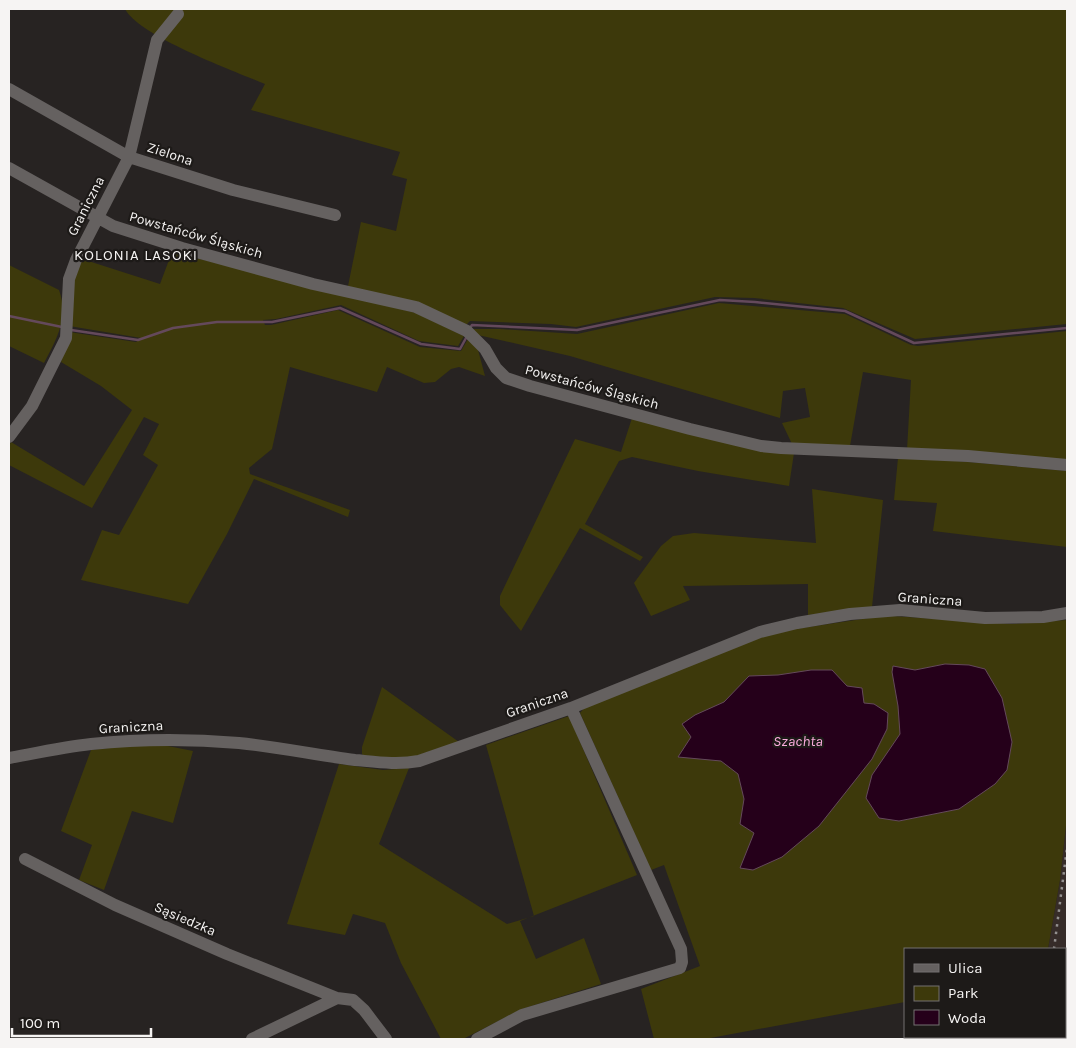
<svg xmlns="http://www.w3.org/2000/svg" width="1076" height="1048" viewBox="0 0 1076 1048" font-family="Karla,sans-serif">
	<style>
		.built { fill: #362c29 }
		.green { fill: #3d390b }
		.water { fill: #25001a; stroke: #64495b }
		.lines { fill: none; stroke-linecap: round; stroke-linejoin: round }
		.stream { stroke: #64495b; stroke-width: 2.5 }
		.minor { stroke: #656160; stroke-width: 12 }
		.rail { stroke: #949190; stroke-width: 2.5; stroke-dasharray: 2.5 5; stroke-linecap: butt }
		.labels { text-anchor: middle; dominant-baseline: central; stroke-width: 4.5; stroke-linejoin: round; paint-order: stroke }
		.street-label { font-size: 14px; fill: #f6f4f3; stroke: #1d1a18 }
		.neighbourhood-label { font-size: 15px; letter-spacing: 1px; fill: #f6f4f3; stroke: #1d1a18 }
		.water-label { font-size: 15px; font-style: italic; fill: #faacdd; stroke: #1d1a18 }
	</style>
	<rect width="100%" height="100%" fill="#272322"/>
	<path class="built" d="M 1067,817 L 1067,939 L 1065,956 L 1065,949 L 1048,949 L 1060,880 Z"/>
	<path class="green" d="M 125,9 L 1067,9 L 1067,324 L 915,339 L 843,308 L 754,298 L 715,297 L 576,327 L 551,324 L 470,321 L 466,325 L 348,286 L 361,222 L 396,231 L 407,179 L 392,175 L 400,152 L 251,110 L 265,84 C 234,71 139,36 125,9 Z
		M 172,252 L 416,313 L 464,336 L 458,346 L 419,341 L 341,305 L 276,319 L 263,320 L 265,325 L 271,325 L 338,310 L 420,347 L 461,351 L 468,339 L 477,346 L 485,376 L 459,367 L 451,369 L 435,382 L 424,383 L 387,367 L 377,392 L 290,367 L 272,449 L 249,468 L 250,474 L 350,510 L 348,517 L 254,479 L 227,534 L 188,604 L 81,580 L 102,530 L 119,535 L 158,465 L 143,455 L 159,424 L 144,417 L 92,508 L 9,465 L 9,445 L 11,442 L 84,486 L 132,410 L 101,386 L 61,362 L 69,332 L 136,342 L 141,338 L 69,326 L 71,279 L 79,258 L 160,284 Z
		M 9,265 L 59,290 C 69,317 57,339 44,363 L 9,346 Z
		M 719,303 L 845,314 L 911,345 L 918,346 L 1067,331 L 1067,459 L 1047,460 L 907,450 L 911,380 L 863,372 L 850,446 L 792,444 L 782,423 L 810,417 L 805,388 L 783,391 L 780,418 L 570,356 L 478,335 L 473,329 L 500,329 L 577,334 Z
		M 632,418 L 794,453 L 789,486 L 698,471 L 632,457 L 619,461 L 585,524 L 643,557 L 640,561 L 580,528 L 521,631 L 500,605 L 500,596 L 575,439 L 621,452 Z
		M 898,458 L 957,461 L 1067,471 L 1067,547 L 933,531 L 937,503 L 894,500 Z
		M 812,489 L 883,500 L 872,607 L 808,615 L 808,584 L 683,586 L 690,600 L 651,616 L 634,583 L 661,546 L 673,536 L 694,533 L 816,543 Z
		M 892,616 L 1012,624 L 1067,620 L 1067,817 L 1060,880 L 1048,949 L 905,949 L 905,1002 L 705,1039 L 654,1039 L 641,989 L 700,966 L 664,865 L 651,870 L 580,713 L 586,706 L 768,633 L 876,617 Z
		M 382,687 L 459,742 L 413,757 L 367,759 L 362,754 L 362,747 Z
		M 569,716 L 637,875 L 520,921 L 536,959 L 584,938 L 601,984 L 522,1009 L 463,1039 L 441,1039 L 401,963 L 385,923 L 353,914 L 345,935 L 287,924 L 339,764 L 383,770 L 409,768 L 379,844 L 507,924 L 534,916 L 486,745 Z
		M 153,743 L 193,751 L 173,823 L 132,811 L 104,890 L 79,880 L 92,845 L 61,831 L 91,750 Z
		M 1067,939 L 1067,1023 L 1065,1024 L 1065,956 Z
		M 923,1037 L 1003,1037 L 992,1039 L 923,1039 Z"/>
	<path class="water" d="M 945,664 L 969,665 L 985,669 L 1002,698 L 1012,742 L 1007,770 L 995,784 L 959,809 L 899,821 L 879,818 L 866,798 L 872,775 L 900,734 L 898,706 L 892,672 L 893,666 L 915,670 Z
		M 811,670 L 832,670 L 847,686 L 862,688 L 864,703 L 874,704 L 888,713 L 887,729 L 872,759 L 819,826 L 782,857 L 753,870 L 740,868 L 754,833 L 740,824 L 744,799 L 738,774 L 721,761 L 678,757 L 691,737 L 682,724 L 695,715 L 724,702 L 749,676 L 778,675 Z"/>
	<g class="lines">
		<path class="stream" d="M 9,316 L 62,327
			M 470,328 L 472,325 L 577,330 L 720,300 L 755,302 L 845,311 L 914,343 L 1067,328
			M 71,330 L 138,340 L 173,328 L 217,322 L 272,322 L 340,308 L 421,344 L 460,349 L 466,338"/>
		<path class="minor" d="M 9,89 L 129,157 L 233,190 L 335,215
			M 9,168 L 113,226 L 182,248 L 313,284 L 416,307 L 467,331 L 485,349 L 496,368 L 506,378 L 530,386 L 690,429 L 761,446 L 781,448 L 968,456 L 1067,465
			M 9,437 L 32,406 L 66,338 L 69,279 L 76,260 L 129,157 L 157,40 L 178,14
			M 9,758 C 36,753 64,747 91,744 C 140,739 190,739 239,743 C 278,747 316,755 355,760 C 377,762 397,765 419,761 L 571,708 L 760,632 L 797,623 L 850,614 L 900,610 L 985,618 L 1043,617 L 1067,613
			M 25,859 L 115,905 L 227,954 L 337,998 L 353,1000 L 364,1010 L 386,1039
			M 1065,1029 L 1067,1028
			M 252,1039 L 337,998
			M 477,1039 L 522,1015 L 680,968 L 682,962 L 681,949 L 571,708
			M 1014,1039 L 1026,1037"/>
		<path class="rail" d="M 1054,949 L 1067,848
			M 1038,1039 L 1038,1037"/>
	</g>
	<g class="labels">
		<g class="street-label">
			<text transform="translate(170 154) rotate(18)">Zielona</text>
			<text transform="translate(86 206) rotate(-63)">Graniczna</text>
			<text transform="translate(196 235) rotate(16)">Powstańców Śląskich</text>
			<text transform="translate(592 387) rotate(15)">Powstańców Śląskich</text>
			<text transform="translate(930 599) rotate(4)">Graniczna</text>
			<text transform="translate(537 703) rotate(-19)">Graniczna</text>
			<text transform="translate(131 727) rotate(-3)">Graniczna</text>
			<text transform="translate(185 919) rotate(23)">Sąsiedzka</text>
		</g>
		<g class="neighbourhood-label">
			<text x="136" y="255">KOLONIA LASOKI</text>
		</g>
		<g class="water-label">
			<text x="798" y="741">Szachta</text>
		</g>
	</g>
	<rect width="1076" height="1048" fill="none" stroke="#f6f4f3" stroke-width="20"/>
	<rect x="904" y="948" width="162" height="90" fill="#1d1a18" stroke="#747170"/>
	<rect x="914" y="964" width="25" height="8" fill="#656160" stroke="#747170"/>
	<text x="948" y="973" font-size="15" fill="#f6f4f3">Ulica</text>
	<rect x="914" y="986" width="25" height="15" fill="#3d390b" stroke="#747170"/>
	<text x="948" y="998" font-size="15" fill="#f6f4f3">Park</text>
	<rect x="914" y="1010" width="25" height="15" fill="#25001a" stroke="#747170"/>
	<text x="948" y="1023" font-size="15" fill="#f6f4f3">Woda</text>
	<path d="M12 1028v8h139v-8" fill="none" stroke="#f6f4f3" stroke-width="2.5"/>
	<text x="20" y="1028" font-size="15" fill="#f6f4f3" stroke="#1d1a18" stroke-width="4" paint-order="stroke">100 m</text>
</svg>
